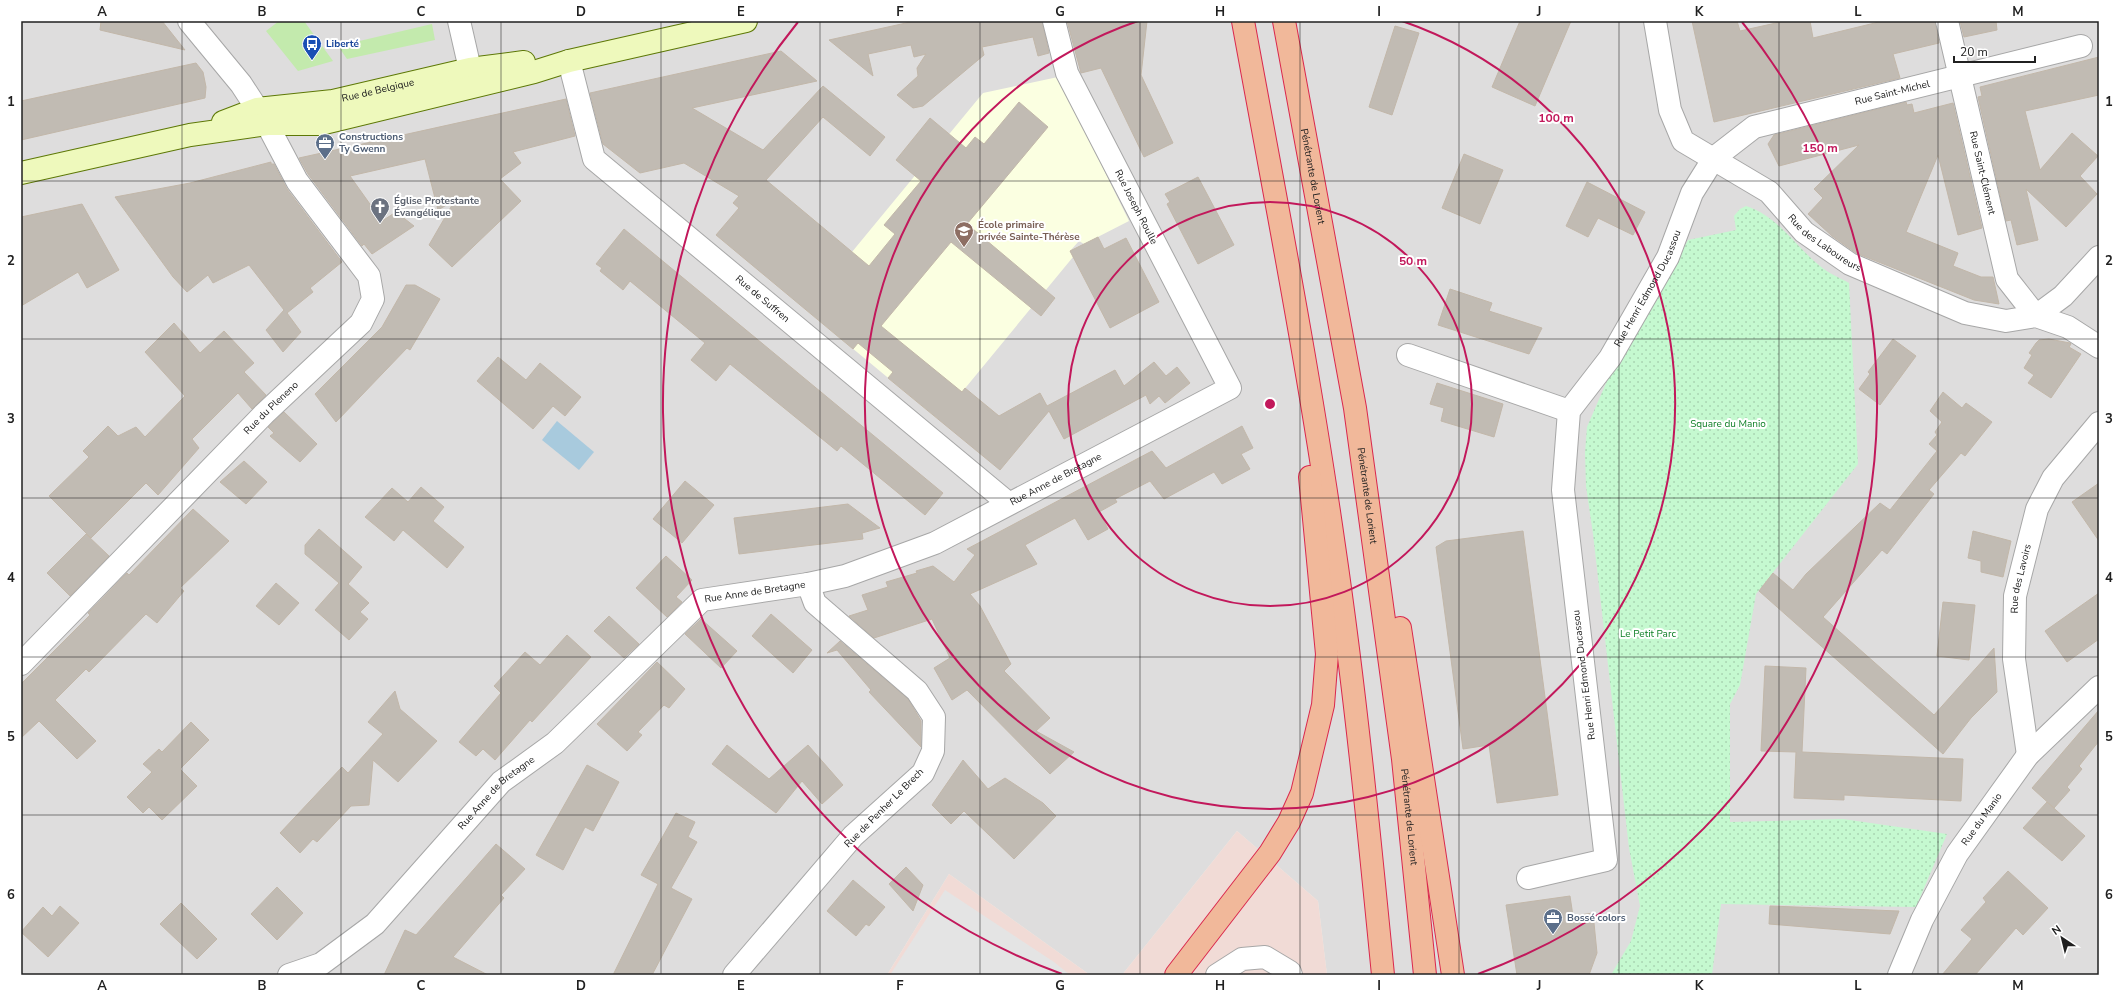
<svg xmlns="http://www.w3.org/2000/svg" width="2120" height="996" viewBox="0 0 2120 996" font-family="'Nunito Sans',sans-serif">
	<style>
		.residential { fill: #dedddd }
		.commercial { fill: #f1dbd6 }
		.education { fill: #fbffe1 }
		.grass { fill: #c3eaad }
		.park { fill: url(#park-dots) }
		.parking { fill: #e4e4e4 }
		.water { fill: #a8cadd }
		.building { fill: #c1bbb3; stroke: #c2b7a9 }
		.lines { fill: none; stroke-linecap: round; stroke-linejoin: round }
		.minor-casing { stroke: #a7a7a7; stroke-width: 24 }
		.secondary-casing { stroke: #5d7806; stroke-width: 24 }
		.trunk-casing { stroke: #da284d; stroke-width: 24 }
		.minor { stroke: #fff; stroke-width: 22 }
		.secondary { stroke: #eef9bc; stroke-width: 22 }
		.trunk { stroke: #f1b89a; stroke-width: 22 }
		.grid { fill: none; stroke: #202020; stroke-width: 1; stroke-opacity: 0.55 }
		.ring { fill: none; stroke: #c2185b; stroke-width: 2 }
		.labels { text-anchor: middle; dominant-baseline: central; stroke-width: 4; stroke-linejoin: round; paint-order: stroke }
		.transit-label { font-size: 10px; font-weight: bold; fill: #164399; stroke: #fff; text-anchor: start }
		.street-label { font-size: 10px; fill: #202020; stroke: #fff }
		.service-label { font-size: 10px; font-weight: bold; fill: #4e5e75; stroke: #fff; text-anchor: start }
		.worship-label { font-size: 10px; font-weight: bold; fill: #5b616d; stroke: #fff; text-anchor: start }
		.education-label { font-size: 10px; font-weight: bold; fill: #785e54; stroke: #fff; text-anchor: start }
		.park-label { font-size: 10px; fill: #0d7f25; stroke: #fff }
		.centre { fill: #c2185b; stroke: #fff; stroke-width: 2 }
		.ring-label { font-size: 12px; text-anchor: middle; font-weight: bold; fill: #c2185b; stroke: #fff; stroke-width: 4; stroke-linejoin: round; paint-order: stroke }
		.neatline { fill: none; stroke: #202020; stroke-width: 1.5 }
		.grid-label { font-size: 13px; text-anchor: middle; font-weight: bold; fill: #202020 }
	</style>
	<defs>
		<pattern id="park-dots" width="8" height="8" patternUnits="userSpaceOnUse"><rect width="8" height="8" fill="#c5f9d0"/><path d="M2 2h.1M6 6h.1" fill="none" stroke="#a9d5b2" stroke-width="1.8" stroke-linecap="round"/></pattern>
	</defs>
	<rect width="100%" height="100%" fill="#f0eee7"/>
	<path class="residential" d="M 21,21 L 2099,21 L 2099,975 L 1327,975 L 1318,901 L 1237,831 L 1122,975 L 1090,975 L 949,874 L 887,975 L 21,975 Z"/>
	<path class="commercial" d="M 1237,831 L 1318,901 L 1327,975 L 1122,975 Z
		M 949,874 L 1090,975 L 887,975 Z"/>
	<path class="education" d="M 1058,77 L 1129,221 L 1084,244 L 1079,241 L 1070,251 L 1073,257 L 939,420 L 805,309 L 983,93 Z"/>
	<path class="grass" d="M 279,21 L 304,21 L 333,61 L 298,71 L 266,31 Z
		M 432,24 L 435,40 L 347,59 L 338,46 Z"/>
	<path class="park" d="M 1746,206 C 1778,216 1795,246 1820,266 C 1828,273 1840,278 1849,283 L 1858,464 L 1756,594 L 1740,685 L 1730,704 L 1730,822 L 1843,819 L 1947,834 L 1916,907 L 1721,904 L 1712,975 L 1611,975 L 1631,941 L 1640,906 L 1629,848 L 1593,534 L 1586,486 L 1585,453 L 1587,427 L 1610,374 L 1688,240 L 1736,230 L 1734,216 L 1740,209 Z"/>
	<path class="parking" d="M 945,890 L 1054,962 L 1070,975 L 890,975 Z"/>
	<path class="water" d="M 557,421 L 594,452 L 579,470 L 542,440 Z"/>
	<path class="building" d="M 101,21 L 162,21 L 185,50 L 100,30 Z
		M 915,21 L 1042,21 L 1049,53 L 1038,56 L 1033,37 L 982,47 L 984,55 L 923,106 L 913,108 L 897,95 L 918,76 L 917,68 L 926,54 L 914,57 L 911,45 L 868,54 L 873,76 L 829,40 Z
		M 1067,21 L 1147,21 L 1141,75 L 1173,143 L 1144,157 L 1101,68 L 1081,73 Z
		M 1520,21 L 1571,21 L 1535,106 L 1492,87 Z
		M 1692,21 L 1737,21 L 1740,31 L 1785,21 L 1810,21 L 1813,38 L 1883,21 L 1935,21 L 1939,43 L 1893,54 L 1900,78 L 1714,122 Z
		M 1960,21 L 1996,21 L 1997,30 L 1964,37 Z
		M 1395,26 L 1419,33 L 1392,115 L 1369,107 Z
		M 781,51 L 817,81 L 692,108 L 763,150 L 823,86 L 885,137 L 870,156 L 823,117 L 766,180 L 869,266 L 895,234 L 884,225 L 921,181 L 896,160 L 930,118 L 966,148 L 975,137 L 984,144 L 1019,102 L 1048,127 L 967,224 L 1055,298 L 1041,316 L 951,242 L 881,326 L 962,392 L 965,388 L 999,416 L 1040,393 L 1047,406 L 1115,370 L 1124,386 L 1154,362 L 1166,376 L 1177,367 L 1190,383 L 1165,403 L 1159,396 L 1150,404 L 1146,395 L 1064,439 L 1049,411 L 1000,470 L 888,378 L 893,372 L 858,343 L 853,349 L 716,235 L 739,208 L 733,203 L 739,196 L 684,163 L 640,173 L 603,144 L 590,93 Z
		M 2099,57 L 2099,95 L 2025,111 L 2040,170 L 2072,133 L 2098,156 L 2080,176 L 2097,194 L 2066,227 L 2026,189 L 2038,240 L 2017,245 L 2011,220 L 2006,221 L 1978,97 L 1982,96 L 1980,87 Z
		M 196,63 L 203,72 L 206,87 L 205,98 L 21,140 L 21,101 Z
		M 566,99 L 575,136 L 513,152 L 521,163 L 500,179 L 521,201 L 452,267 L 429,245 L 455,200 L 438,210 L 425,159 L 350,176 L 382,221 L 396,212 L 414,226 L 372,254 L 364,244 L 362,246 L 308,174 L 299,158 Z
		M 1906,102 L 1907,105 L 1912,104 L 1914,113 L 1953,103 L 1982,228 L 1958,235 L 1938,155 L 1906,232 L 1958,253 L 1953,266 L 1981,277 L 1993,277 L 1999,304 L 1974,300 L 1856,253 L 1832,236 L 1808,214 L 1823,198 L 1814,189 L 1859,145 L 1779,166 L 1768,144 L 1774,135 Z
		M 1464,154 L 1503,170 L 1480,224 L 1442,208 Z
		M 271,162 L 271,164 L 274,164 L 287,189 L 342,262 L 310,288 L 313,292 L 287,313 L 301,332 L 283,352 L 266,330 L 284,310 L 249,265 L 213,283 L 208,275 L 187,292 L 173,277 L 115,197 L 190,183 Z
		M 1198,177 L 1234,245 L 1198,264 L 1167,204 L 1170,202 L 1165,194 Z
		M 1587,182 L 1645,212 L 1633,235 L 1598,218 L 1588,237 L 1566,226 Z
		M 82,204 L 119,270 L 87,288 L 78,272 L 21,306 L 21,217 Z
		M 624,229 L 943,493 L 925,515 L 841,446 L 837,451 L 730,364 L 716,381 L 691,360 L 705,343 L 630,281 L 623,290 L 600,271 L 602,268 L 596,264 Z
		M 1098,237 L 1104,249 L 1126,238 L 1159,302 L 1110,328 L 1070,251 Z
		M 406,285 L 415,285 L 440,299 L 410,350 L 407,348 L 336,422 L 315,394 L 382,327 Z
		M 1450,289 L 1492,303 L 1489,311 L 1542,328 L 1529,354 L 1438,325 Z
		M 174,323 L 200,353 L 224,331 L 254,363 L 244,372 L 266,395 L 252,409 L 238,393 L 192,439 L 199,448 L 158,495 L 146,483 L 91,538 L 49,496 L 89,457 L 83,451 L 108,426 L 118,436 L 136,427 L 145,437 L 185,396 L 145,352 Z
		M 1893,339 L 1916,356 L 1880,405 L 1859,389 L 1870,374 L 1868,372 Z
		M 2049,339 L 2070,343 L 2071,344 L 2069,347 L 2081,354 L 2051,398 L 2028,383 L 2034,375 L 2024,368 L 2032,355 L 2029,353 L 2036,343 L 2039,340 Z
		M 498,357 L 526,380 L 540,363 L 581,397 L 565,416 L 553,406 L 533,429 L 477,381 Z
		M 1437,383 L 1503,404 L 1494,437 L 1441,421 L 1444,408 L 1430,404 Z
		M 1943,392 L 1962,408 L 1966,403 L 1992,422 L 1965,456 L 1961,453 L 1929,490 L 1934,494 L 1887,554 L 1882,550 L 1823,617 L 1934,715 L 1994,648 L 1997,692 L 1971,718 L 1943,754 L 1759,591 L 1773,573 L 1793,590 L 1806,574 L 1880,503 L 1890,510 L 1937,451 L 1929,444 L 1937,435 L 1935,432 L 1942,422 L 1930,411 Z
		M 284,412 L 317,444 L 300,462 L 270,436 L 274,433 L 268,427 Z
		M 1242,426 L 1253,448 L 1241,454 L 1250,469 L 1222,484 L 1214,472 L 1164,499 L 1150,481 L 1115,499 L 1117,502 L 1099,512 L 1108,529 L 1088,540 L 1075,518 L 1025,545 L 1037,564 L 970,594 L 980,606 L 1011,664 L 1004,671 L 1050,718 L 1036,731 L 1074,752 L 1050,774 L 967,690 L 952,700 L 934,668 L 950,658 L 932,619 L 874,638 L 849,616 L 868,610 L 862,595 L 888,587 L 886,582 L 917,573 L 916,571 L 933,566 L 954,582 L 975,555 L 967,549 L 1152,451 L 1166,468 Z
		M 244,461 L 267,482 L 246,504 L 220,482 Z
		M 685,481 L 714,505 L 682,543 L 653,519 Z
		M 2099,483 L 2099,541 L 2072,502 Z
		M 421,487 L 444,507 L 433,521 L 464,547 L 447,568 L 403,530 L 394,541 L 365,517 L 392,488 L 408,502 Z
		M 848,504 L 880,528 L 862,533 L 863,539 L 739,554 L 734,518 Z
		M 193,509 L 229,541 L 180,588 L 184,591 L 157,623 L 146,614 L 89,672 L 86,669 L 55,700 L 96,741 L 77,759 L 39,721 L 21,738 L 21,684 L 90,615 L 88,613 L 127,573 L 129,575 Z
		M 319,529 L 362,567 L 348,584 L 369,603 L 360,612 L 368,619 L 349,640 L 315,610 L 339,583 L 305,554 L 305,545 Z
		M 1523,531 L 1558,795 L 1497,803 L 1489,745 L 1463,749 L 1436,547 L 1446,541 Z
		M 1973,531 L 2011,541 L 2003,577 L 1981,572 L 1981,561 L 1968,558 Z
		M 86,534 L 109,556 L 70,596 L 47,573 Z
		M 666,556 L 692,580 L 676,597 L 682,602 L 667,617 L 636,588 Z
		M 276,583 L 299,603 L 279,625 L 256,606 Z
		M 2099,593 L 2099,639 L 2067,662 L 2045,631 Z
		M 1943,602 L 1975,605 L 1969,660 L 1937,656 Z
		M 771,614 L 812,650 L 793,673 L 752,636 Z
		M 609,616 L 639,644 L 624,658 L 594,631 Z
		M 701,619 L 737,651 L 721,668 L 685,634 Z
		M 567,635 L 591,657 L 532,722 L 530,720 L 495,760 L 483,749 L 476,756 L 459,742 L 501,693 L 494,686 L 525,652 L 540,665 Z
		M 840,641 L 908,699 L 921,721 L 921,747 L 869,692 L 871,690 L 837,650 L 827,653 Z
		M 657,662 L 685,689 L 669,708 L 664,705 L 638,732 L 642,735 L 627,751 L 597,724 Z
		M 1765,666 L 1806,668 L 1802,752 L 1963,759 L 1961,801 L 1844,795 L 1844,800 L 1794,798 L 1796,752 L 1761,751 Z
		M 395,691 L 400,709 L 437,741 L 398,782 L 373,760 L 369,805 L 351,806 L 317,842 L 313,839 L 300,853 L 280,833 L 342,767 L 348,773 L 383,734 L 368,722 Z
		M 2099,710 L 2099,741 L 2079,766 L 2082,769 L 2067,787 L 2070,790 L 2054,808 L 2032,788 Z
		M 191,722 L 209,740 L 180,769 L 197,786 L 162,820 L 149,807 L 143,813 L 127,797 L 152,772 L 143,764 L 159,749 L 162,752 Z
		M 727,745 L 769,779 L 808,745 L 843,785 L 822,804 L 802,781 L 776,813 L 712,764 Z
		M 963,760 L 988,789 L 1005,778 L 1043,803 L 1056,816 L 1014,859 L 964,811 L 951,824 L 932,805 Z
		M 587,765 L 619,782 L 593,831 L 585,827 L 563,870 L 536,855 Z
		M 2047,802 L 2085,836 L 2062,861 L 2023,828 Z
		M 676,813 L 695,822 L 688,837 L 697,842 L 671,888 L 692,899 L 652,975 L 613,975 L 658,884 L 641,875 Z
		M 496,844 L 525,869 L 501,895 L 504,898 L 453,957 L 488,975 L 384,975 L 405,930 L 416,935 Z
		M 906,867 L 923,885 L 913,911 L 889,884 Z
		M 2008,871 L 2048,908 L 2023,935 L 2016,928 L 1975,975 L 1942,975 L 1972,939 L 1961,930 L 1986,902 L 1983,898 Z
		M 853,880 L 885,907 L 869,926 L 866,924 L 856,936 L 827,911 Z
		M 277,887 L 303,913 L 277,940 L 251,914 Z
		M 1570,896 L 1573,916 L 1593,913 L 1597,953 L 1589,975 L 1517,975 L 1506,905 Z
		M 181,903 L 217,939 L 197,959 L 160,924 Z
		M 60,906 L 79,923 L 48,957 L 21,932 L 43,907 L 52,916 Z
		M 1770,906 L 1899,911 L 1890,934 L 1769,924 Z"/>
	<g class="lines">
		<defs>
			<g id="minor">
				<path d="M 459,21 L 470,69"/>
				<path id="s1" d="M 1655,21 L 1670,110 L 1683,141 L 1769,192 L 1804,232 L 1850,264 L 1965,313 L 2006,321 L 2036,316 L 2068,327 L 2099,347"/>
				<path id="s2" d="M 1947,21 L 2007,279 L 2036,316 L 2063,296 L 2099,257"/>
				<path id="s3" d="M 569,61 L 594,159 L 1008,503"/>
				<path d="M 1408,355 L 1569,411"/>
				<path id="s4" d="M 21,664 L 264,414 L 361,323 L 373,299 L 369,276 L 297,181 L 267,124 L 241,84 L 189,21"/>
				<path id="s5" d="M 2028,755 L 2014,659 L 2015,596 L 2037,509 L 2053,478 L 2099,423"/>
				<path id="s6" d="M 1528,878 L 1606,860 L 1563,490 L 1569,411 L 1610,358 L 1668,257 L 1692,193 L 1714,158 L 1754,127 L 2081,46"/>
				<path id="s7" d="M 289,975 L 321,964 L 375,924 L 501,782 L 555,743 L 702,600 L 808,584 L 845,576 L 935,543 L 1230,388 L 1067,73 L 1054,21"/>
				<path d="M 734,975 L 853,836 L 923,773 L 933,751 L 934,717 L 917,691 L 815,603 L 808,584"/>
				<path d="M 1217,975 L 1242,959 L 1265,957 L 1290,972 L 1291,975"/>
				<path id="s8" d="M 1899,975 L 1922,920 L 1957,854 L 2028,755 L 2099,687"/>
			</g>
			<g id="secondary">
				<path id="s9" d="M 223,122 L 257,109 L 333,101 L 470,69 L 524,62"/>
				<path d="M 21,173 L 190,135 L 267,124 L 320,124 L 534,72 L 569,61 L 746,21"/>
			</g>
			<g id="trunk">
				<path d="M 1243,21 C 1275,196 1309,370 1334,546 C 1355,689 1369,832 1383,975"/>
				<path id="s10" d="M 1284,21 L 1355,408 L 1403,759 L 1425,975"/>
				<path d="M 1400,628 L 1453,975"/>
				<path d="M 1176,975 L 1270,853 L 1289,822 L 1302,793 L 1323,705 L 1327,654 L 1310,477"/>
			</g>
		</defs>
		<use href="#minor" class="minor-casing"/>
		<use href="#secondary" class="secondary-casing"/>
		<use href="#trunk" class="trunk-casing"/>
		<use href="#minor" class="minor"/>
		<use href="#secondary" class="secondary"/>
		<use href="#trunk" class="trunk"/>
	</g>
	<path class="grid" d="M 182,21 L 182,975M 341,21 L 341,975M 501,21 L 501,975M 661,21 L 661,975M 820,21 L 820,975M 980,21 L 980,975M 1140,21 L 1140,975M 1300,21 L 1300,975M 1459,21 L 1459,975M 1619,21 L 1619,975M 1779,21 L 1779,975M 1938,21 L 1938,975M 21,181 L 2099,181M 21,339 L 2099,339M 21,498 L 2099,498M 21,657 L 2099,657M 21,815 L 2099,815"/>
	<g class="ring">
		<circle cx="1270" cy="404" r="202"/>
		<path d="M1402 21A405 405 0 1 1 1138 21"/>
		<path d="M1062 974A607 607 0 0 1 798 22M1742 22A607 607 0 0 1 1478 974"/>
	</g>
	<defs>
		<symbol id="bus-pin" viewBox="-11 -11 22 30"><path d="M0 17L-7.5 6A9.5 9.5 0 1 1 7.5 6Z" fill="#1a4fb4" stroke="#fff"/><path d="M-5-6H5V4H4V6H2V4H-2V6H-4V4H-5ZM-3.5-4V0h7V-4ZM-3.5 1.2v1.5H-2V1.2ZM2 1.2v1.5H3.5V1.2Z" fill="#fff"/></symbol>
		<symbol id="office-pin" viewBox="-11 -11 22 30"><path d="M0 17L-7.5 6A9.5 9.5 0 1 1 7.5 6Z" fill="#5c6f8a" stroke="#fff"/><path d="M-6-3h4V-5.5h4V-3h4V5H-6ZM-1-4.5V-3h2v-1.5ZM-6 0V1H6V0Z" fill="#fff"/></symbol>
		<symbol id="church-pin" viewBox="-11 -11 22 30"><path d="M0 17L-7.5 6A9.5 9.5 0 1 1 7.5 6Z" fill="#6b7280" stroke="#fff"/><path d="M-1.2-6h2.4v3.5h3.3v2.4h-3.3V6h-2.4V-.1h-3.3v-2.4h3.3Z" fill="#fff"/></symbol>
		<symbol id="school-pin" viewBox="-11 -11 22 30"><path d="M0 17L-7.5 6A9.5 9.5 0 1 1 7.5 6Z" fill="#8d6e63" stroke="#fff"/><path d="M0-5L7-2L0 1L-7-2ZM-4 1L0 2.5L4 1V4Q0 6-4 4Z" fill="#fff"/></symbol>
	</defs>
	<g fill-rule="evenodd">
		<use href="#bus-pin" x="301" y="33" width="22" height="30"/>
		<use href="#office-pin" x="314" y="132" width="22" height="30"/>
		<use href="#church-pin" x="369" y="196" width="22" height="30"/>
		<use href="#school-pin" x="953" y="220" width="22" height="30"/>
		<use href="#office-pin" x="1542" y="907" width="22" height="30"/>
	</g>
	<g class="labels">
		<g class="transit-label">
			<text x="326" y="44">Liberté</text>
		</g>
		<g class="street-label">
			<text stroke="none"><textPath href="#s9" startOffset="159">Rue de Belgique</textPath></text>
			<text stroke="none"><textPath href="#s6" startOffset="1018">Rue Saint-Michel</textPath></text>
			<text stroke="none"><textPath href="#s2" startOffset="156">Rue Saint-Clément</textPath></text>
			<text stroke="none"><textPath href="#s10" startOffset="158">Pénétrante de Lorient</textPath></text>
			<text transform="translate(1136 207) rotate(63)">Rue Joseph Roulle</text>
			<text stroke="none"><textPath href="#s1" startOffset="300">Rue des Laboureurs</textPath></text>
			<text stroke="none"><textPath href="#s6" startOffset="678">Rue Henri Edmond Ducassou</textPath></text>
			<text stroke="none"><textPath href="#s3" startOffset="320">Rue de Suffren</textPath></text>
			<text stroke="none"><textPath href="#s4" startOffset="358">Rue du Pleneno</textPath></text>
			<text stroke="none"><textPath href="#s7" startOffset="940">Rue Anne de Bretagne</textPath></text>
			<text stroke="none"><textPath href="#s10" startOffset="482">Pénétrante de Lorient</textPath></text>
			<text stroke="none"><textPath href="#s5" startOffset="178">Rue des Lavoirs</textPath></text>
			<text stroke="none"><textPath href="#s7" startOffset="616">Rue Anne de Bretagne</textPath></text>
			<text transform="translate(1584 675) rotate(-97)">Rue Henri Edmond Ducassou</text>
			<text stroke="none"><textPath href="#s7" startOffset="280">Rue Anne de Bretagne</textPath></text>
			<text transform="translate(884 808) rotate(-45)">Rue de Penher Le Brech</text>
			<text stroke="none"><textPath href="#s10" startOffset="806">Pénétrante de Lorient</textPath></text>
			<text stroke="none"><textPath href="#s8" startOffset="177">Rue du Manio</textPath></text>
		</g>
		<g class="service-label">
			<text x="339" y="137">Constructions<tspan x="339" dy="12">Ty Gwenn</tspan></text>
			<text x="1567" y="918">Bossé colors</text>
		</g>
		<g class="worship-label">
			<text x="394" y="201">Église Protestante<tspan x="394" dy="12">Évangélique</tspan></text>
		</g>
		<g class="education-label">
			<text x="978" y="225">École primaire<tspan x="978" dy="12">privée Sainte-Thérèse</tspan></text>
		</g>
		<g class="park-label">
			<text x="1728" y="424">Square du Manio</text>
			<text x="1648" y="634">Le Petit Parc</text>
		</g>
	</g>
	<circle cx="1270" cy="404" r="6" class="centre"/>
	<g class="ring-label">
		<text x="1556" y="122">100 m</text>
		<text x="1820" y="152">150 m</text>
		<text x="1413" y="265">50 m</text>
	</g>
	<rect width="2120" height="996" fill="none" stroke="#ffffff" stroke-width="44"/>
	<g transform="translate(2062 938) rotate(325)" stroke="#ffffff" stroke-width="3" paint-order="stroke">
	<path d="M0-3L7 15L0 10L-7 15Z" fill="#202020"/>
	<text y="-6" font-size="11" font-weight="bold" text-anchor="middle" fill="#202020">N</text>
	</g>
	<path d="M1954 56v6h81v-6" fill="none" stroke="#202020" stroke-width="2"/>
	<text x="1960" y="56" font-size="12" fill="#202020" stroke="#ffffff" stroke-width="3" paint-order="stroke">20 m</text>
	<rect x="22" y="22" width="2076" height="952" class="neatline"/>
	<g class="grid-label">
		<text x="102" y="16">A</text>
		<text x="262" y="16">B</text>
		<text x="421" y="16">C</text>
		<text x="581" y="16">D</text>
		<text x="741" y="16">E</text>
		<text x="900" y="16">F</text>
		<text x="1060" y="16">G</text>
		<text x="1220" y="16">H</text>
		<text x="1379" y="16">I</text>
		<text x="1539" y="16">J</text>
		<text x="1699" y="16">K</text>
		<text x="1858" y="16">L</text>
		<text x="2018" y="16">M</text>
		<text x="11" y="106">1</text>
		<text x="2109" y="106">1</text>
		<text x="11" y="265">2</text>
		<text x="2109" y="265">2</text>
		<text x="11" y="423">3</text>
		<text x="2109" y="423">3</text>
		<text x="11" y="582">4</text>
		<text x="2109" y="582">4</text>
		<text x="11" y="741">5</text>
		<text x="2109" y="741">5</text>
		<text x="11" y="899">6</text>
		<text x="2109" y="899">6</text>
		<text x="102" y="990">A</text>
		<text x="262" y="990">B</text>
		<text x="421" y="990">C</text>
		<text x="581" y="990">D</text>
		<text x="741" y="990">E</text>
		<text x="900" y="990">F</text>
		<text x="1060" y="990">G</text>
		<text x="1220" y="990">H</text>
		<text x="1379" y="990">I</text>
		<text x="1539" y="990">J</text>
		<text x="1699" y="990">K</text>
		<text x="1858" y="990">L</text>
		<text x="2018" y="990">M</text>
	</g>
</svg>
